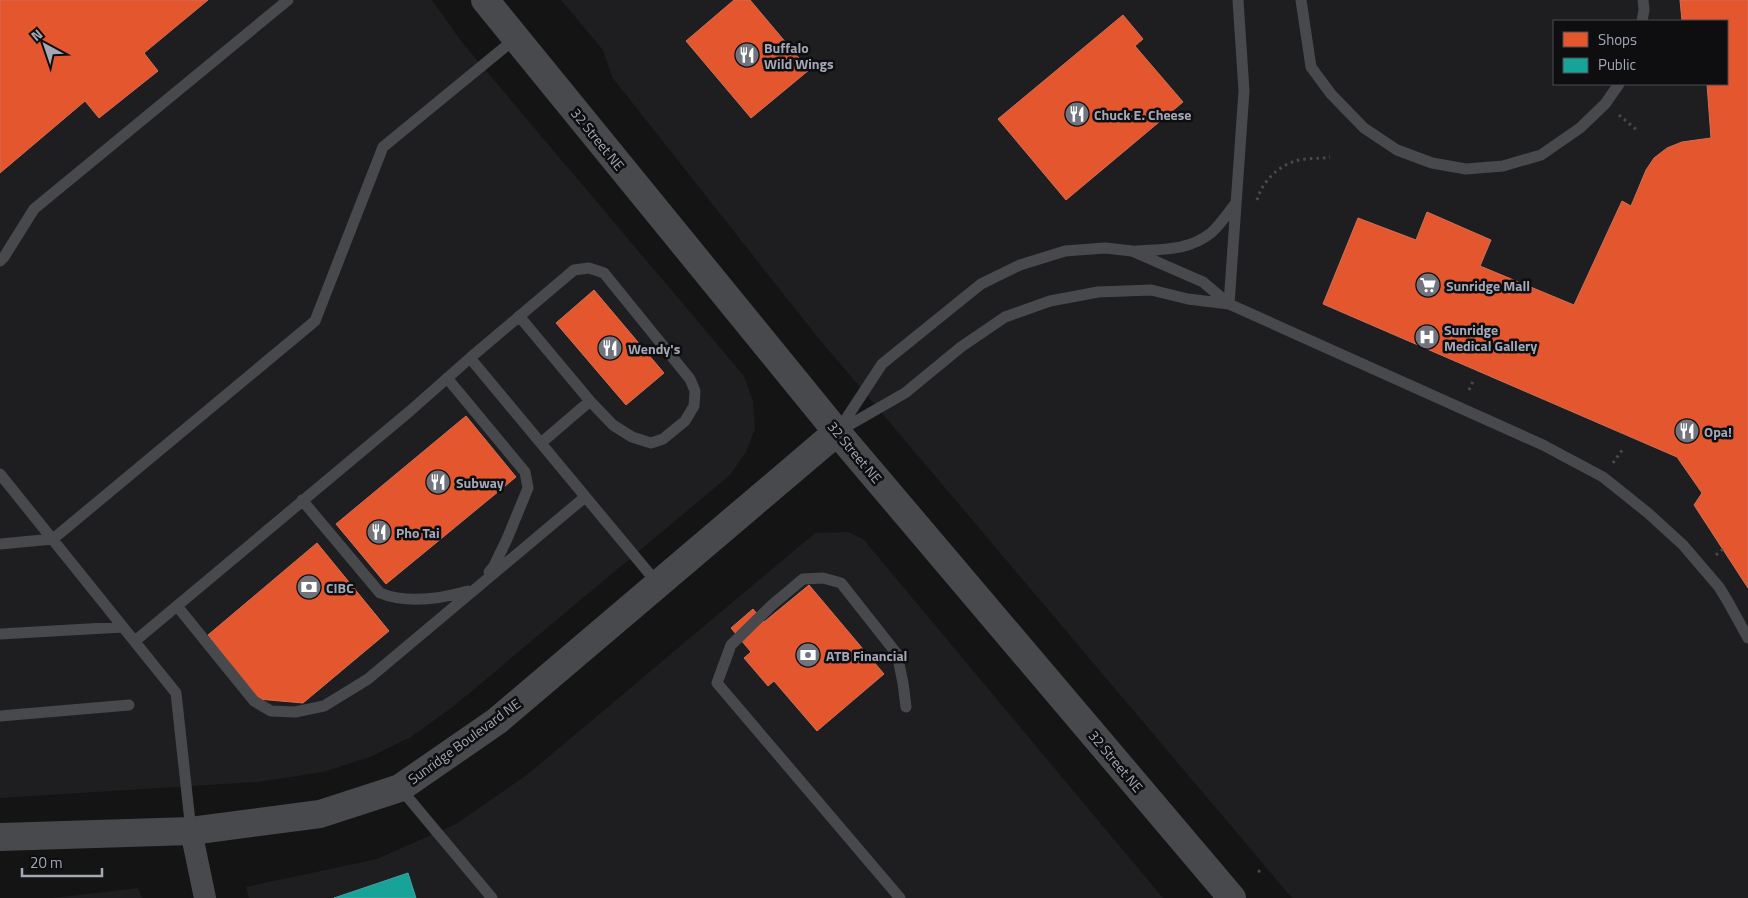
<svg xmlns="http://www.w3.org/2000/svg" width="1748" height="898" viewBox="0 0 1748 898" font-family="'Titillium Web',sans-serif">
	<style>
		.built { fill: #1e1e20; fill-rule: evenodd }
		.shops { fill: #e4572e; stroke: #d06f57 }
		.public { fill: #17a398; stroke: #41a4a1 }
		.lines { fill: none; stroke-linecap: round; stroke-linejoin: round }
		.path { stroke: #494a4e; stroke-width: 3; stroke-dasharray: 2.5 4; stroke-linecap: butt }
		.service { stroke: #47494d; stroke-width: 11 }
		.minor { stroke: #47494d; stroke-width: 22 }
		.tertiary { stroke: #47494d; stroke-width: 28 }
		.labels { text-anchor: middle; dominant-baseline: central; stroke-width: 5; stroke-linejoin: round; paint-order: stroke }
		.poi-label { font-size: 14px; font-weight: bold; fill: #a3a7b6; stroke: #0e0e10; text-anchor: start }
		.street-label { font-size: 14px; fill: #a3a7b6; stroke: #0e0e10 }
	</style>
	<rect width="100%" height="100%" fill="#141414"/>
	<path class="built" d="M 0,0 L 432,0 L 461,41 L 744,376 L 753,401 L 755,429 L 746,452 L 730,475 L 454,706 L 411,737 L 370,757 L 323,772 L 258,782 L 0,798 Z
		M 561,0 L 1748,0 L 1748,898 L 1292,898 L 815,334 L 612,77 L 603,50 ZM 1554,21 L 1727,21 L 1727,84 L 1554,84 Z
		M 848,532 L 863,539 L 1163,898 L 249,898 L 246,887 L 377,859 L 456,824 L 528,774 L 815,533 Z
		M 138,888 L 142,898 L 53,898 Z"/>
	<path class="shops" d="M 0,0 L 208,0 L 144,53 L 158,71 L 99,118 L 85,101 L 0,173 Z
		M 734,0 L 750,0 L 809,70 L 751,118 L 686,41 Z
		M 1680,0 L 1748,0 L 1748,588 L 1694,505 L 1702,493 L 1677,457 L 1323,304 L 1358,218 L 1416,240 L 1427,212 L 1491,240 L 1480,266 L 1574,305 L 1622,201 L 1631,206 L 1646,170 L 1654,158 L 1667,148 L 1682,142 L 1711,138 L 1707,84 L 1727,84 L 1727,21 L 1682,21 Z
		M 1123,15 L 1143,39 L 1135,46 L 1183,102 L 1066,200 L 998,119 Z
		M 594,290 L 664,373 L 626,405 L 556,323 Z
		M 466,416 L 516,477 L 386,584 L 336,524 Z
		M 317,543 L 389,631 L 303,703 L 258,699 L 208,635 Z
		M 809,585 L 884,674 L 817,731 L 774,681 L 768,686 L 744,658 L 751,652 L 731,628 L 753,609 L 764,622 Z"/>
	<path class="public" d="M 408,873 L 416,898 L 334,898 Z"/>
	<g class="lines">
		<path class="path" d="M 1619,115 L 1638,131
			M 1257,200 C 1262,182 1277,167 1295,161 C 1305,158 1319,159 1330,157
			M 1469,390 L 1474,379
			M 1613,463 L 1623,449
			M 1716,555 L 1723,549
			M 1258,872 L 1261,870"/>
		<path class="service" d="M 1301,0 L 1311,67 L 1331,94 L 1364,128 L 1397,150 L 1432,163 L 1466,169 L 1503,166 L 1541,155 L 1580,128 L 1605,104 L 1619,84
			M 1642,21 L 1644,10 L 1643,0
			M 1136,251 C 1163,249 1188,251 1211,233 C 1220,225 1228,213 1236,203
			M 0,261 L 4,257 L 34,209 L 288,0
			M 1229,304 L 1244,91 L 1238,0
			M 470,358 L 574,270 L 589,268 L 604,273 L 690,379 L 695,391 L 694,406 L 685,421 L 663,439 L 651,443 L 632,437 L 613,425 L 590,401 L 519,316
			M 447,378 L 525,472 L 528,488 L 507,539 L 494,566 L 489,572
			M 840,428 L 882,364 L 981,284 L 1020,265 L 1065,251 L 1105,248 L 1132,251 L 1203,282 L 1229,304
			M 837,432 L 905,393 L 961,347 L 1005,317 L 1050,301 L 1098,292 L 1151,290 L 1188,299 L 1229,304 L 1543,445 L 1603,477 L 1648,513 L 1683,545 L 1719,587 L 1727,600 L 1748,638
			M 541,443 L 590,401
			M 0,474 L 176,693 L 191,831
			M 302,500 L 380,593 C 407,604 440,599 468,591
			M 0,544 L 53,539 L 315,321 L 383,147 L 516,38
			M 177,606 L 254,701 L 271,711 L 295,712 L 324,706 L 368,679 L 585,497
			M 0,634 L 123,627
			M 135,641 L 410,411 L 470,358 L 658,584
			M 0,716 L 129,705
			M 400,788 L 492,898
			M 900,898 L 717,683 L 731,645 L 772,605 L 803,579 L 823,578 L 841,583 L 897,654 L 903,683 L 906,707"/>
		<path class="minor" d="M 191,831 L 205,898"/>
		<path class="tertiary" d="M 485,0 L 837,432 L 1232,898
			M 0,837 L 191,831 L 320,814 L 400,788 L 497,721 L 837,432"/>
	</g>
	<defs>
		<symbol id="restaurant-disc" viewBox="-11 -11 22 22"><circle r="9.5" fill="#71747d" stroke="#0e0e10"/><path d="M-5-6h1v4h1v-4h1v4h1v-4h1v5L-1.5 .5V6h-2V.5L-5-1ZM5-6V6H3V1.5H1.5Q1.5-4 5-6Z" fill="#fff"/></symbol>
		<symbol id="supermarket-disc" viewBox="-11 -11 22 22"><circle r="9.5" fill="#71747d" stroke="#0e0e10"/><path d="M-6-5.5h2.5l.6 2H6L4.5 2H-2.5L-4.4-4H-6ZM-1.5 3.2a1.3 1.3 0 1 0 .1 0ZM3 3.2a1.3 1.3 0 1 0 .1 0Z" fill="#fff"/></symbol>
		<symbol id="hospital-disc" viewBox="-11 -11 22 22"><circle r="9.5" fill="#71747d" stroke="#0e0e10"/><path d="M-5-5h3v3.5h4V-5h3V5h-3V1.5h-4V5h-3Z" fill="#fff"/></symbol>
		<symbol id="bank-disc" viewBox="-11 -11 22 22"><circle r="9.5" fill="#71747d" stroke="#0e0e10"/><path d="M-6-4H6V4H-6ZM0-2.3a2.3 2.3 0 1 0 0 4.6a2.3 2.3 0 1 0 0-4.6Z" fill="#fff"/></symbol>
	</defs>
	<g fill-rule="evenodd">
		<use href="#restaurant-disc" x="733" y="41" width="28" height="28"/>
		<use href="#restaurant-disc" x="1063" y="100" width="28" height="28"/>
		<use href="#supermarket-disc" x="1414" y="271" width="28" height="28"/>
		<use href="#hospital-disc" x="1413" y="323" width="28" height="28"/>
		<use href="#restaurant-disc" x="596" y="334" width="28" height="28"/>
		<use href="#restaurant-disc" x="1673" y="417" width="28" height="28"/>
		<use href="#restaurant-disc" x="424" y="468" width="28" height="28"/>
		<use href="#restaurant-disc" x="365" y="518" width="28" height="28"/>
		<use href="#bank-disc" x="295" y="573" width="28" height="28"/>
		<use href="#bank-disc" x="794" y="641" width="28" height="28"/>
	</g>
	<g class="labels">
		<g class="poi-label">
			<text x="764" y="47">Buffalo<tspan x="764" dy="16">Wild Wings</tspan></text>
			<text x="1094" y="114">Chuck E. Cheese</text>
			<text x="1446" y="285">Sunridge Mall</text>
			<text x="1444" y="329">Sunridge<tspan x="1444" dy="16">Medical Gallery</tspan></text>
			<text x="628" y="348">Wendy's</text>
			<text x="1704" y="431">Opa!</text>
			<text x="456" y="482">Subway</text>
			<text x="396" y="532">Pho Tai</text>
			<text x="326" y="587">CIBC</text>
			<text x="826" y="655">ATB Financial</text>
		</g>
		<g class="street-label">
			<text transform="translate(598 139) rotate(51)">32 Street NE</text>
			<text transform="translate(855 452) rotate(50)">32 Street NE</text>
			<text transform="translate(464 741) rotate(-36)">Sunridge Boulevard NE</text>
			<text transform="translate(1116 761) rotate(50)">32 Street NE</text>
		</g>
	</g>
	<rect x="1553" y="20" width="175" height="65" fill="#0e0e10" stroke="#4a4b52"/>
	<rect x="1563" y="32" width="25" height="15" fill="#e4572e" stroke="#4a4b52"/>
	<text x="1598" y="45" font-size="15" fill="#a3a7b6">Shops</text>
	<rect x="1563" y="58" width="25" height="15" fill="#17a398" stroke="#4a4b52"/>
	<text x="1598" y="70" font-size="15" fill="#a3a7b6">Public</text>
	<g transform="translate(45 45) rotate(320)" stroke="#0e0e10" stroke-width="4" paint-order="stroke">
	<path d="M0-4L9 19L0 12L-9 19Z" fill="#a3a7b6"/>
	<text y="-8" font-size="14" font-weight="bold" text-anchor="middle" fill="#a3a7b6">N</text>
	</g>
	<path d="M22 868v8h80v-8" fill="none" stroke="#a3a7b6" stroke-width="2.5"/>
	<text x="30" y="868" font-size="15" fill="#a3a7b6" stroke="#0e0e10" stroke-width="4" paint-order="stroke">20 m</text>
</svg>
